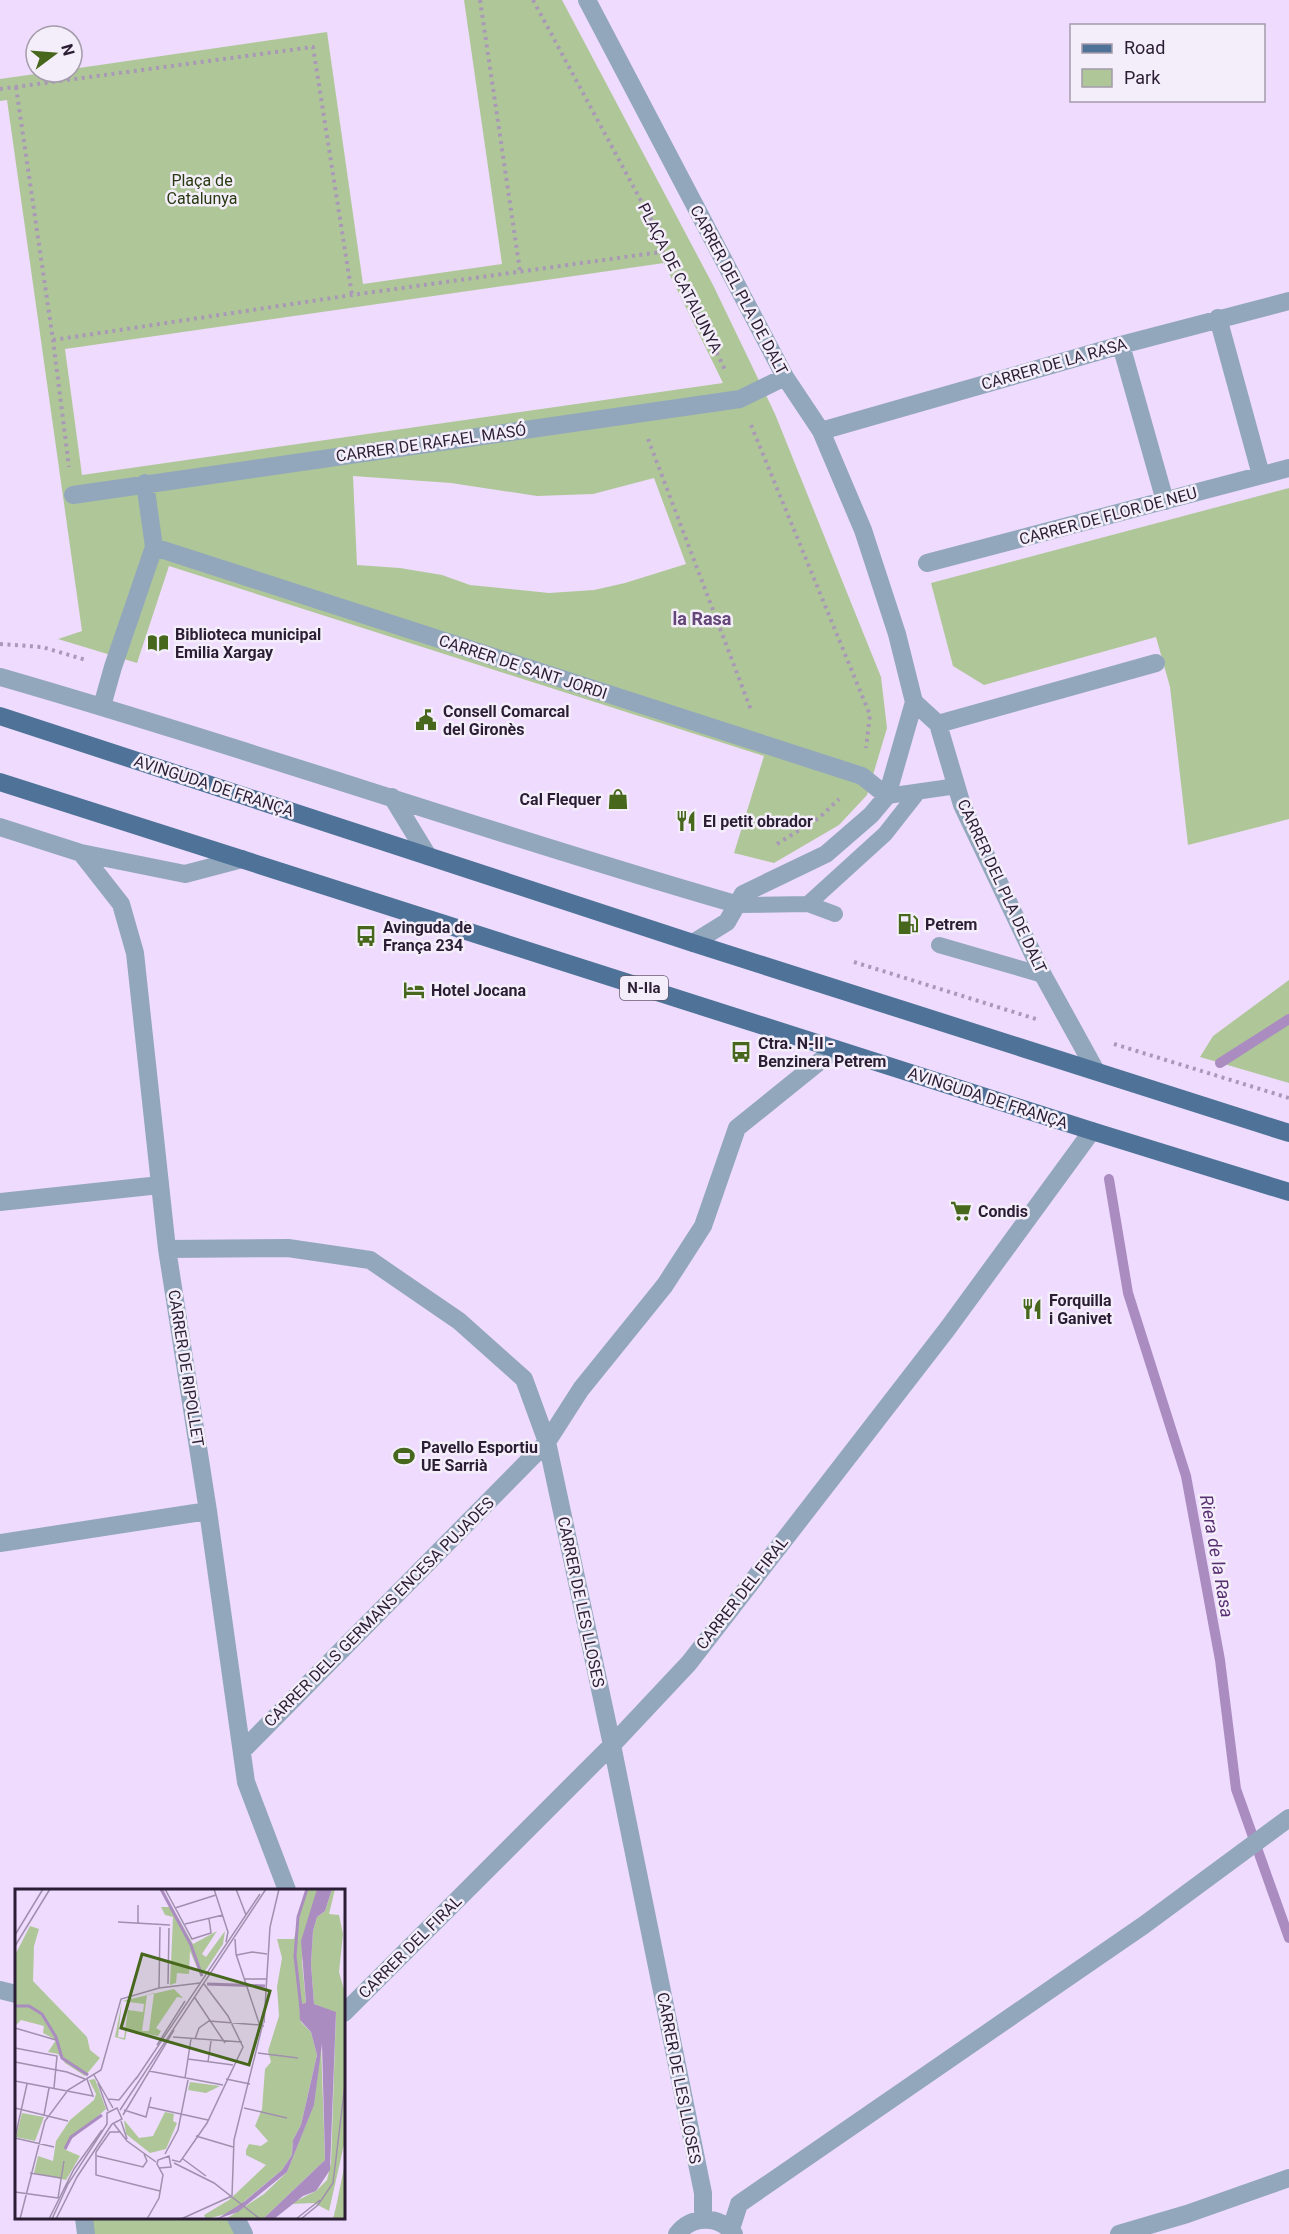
<svg xmlns="http://www.w3.org/2000/svg" width="1289" height="2234" viewBox="0 0 1289 2234" font-family="Roboto,sans-serif">
	<style>
		.green { fill: #afc798; fill-rule: evenodd }
		.lines { fill: none; stroke-linecap: round; stroke-linejoin: round }
		.stream { stroke: #aa8cc1; stroke-width: 10 }
		.path { stroke: #a999b7; stroke-width: 4; stroke-dasharray: 3 4.5; stroke-linecap: butt }
		.lane { stroke: #93a7bc; stroke-width: 16 }
		.street { stroke: #93a7bc; stroke-width: 18 }
		.primary { stroke: #4f7398; stroke-width: 18 }
		.labels { text-anchor: middle; dominant-baseline: central; stroke-width: 5; stroke-linejoin: round; paint-order: stroke }
		.shield { fill: #f4eefa; stroke: #675c6f; stroke-width: 1.5 }
		.shield-label { font-size: 15px; font-weight: bold; fill: #2b1e34 }
		.park-label { font-size: 16px; fill: #273a10; stroke: #f4eefa }
		.street-label { font-size: 16px; fill: #2b1e34; stroke: #f4eefa }
		.poi-label { font-size: 16px; font-weight: bold; fill: #2b1e34; stroke: #f4eefa; text-anchor: start }
		.neighbourhood-label { font-size: 18px; font-weight: bold; fill: #644778; stroke: #f4eefa }
		.water-label { font-size: 18px; font-style: italic; fill: #583072; stroke: #f4eefa }
		.inset-river { fill: none; stroke: #aa8cc1; stroke-width: 3 }
		.inset-road { fill: none; stroke: #a08fad; stroke-width: 1.5 }
		.view { fill: #47671d; fill-opacity: 0.15; stroke: #47671d; stroke-width: 3 }
		.inset-edge { fill: none; stroke: #2b1e34; stroke-width: 3 }
	</style>
	<rect width="100%" height="100%" fill="#eedbfe"/>
	<path class="green" d="M 464,0 L 562,0 L 713,285 L 775,414 L 881,677 L 887,728 L 867,795 L 839,825 L 774,863 L 734,853 L 764,756 L 169,566 L 137,663 L 58,639 L 82,631 L 7,100 L 0,101 L 0,79 L 49,72 L 72,72 L 72,69 L 327,32 L 363,284 L 502,264 ZM 664,263 L 723,383 L 82,475 L 65,349 ZM 353,476 L 451,483 L 537,496 L 593,494 L 654,478 L 686,564 L 625,583 L 594,590 L 549,593 L 470,585 L 442,575 L 400,568 L 357,565 Z
		M 1289,488 L 1289,819 L 1188,845 L 1170,687 L 1156,637 L 984,685 L 953,666 L 931,583 Z
		M 1289,980 L 1289,1083 L 1200,1057 L 1213,1036 Z
		M 84,2218 L 236,2218 L 244,2234 L 86,2234 Z"/>
	<g class="lines">
		<path class="stream" d="M 1220,1063 L 1289,1019
			M 1109,1179 L 1128,1293 L 1186,1476 L 1220,1660 L 1236,1789 L 1289,1938"/>
		<path class="path" d="M 480,0 L 520,271
			M 533,0 L 668,251 L 726,372
			M 16,87 L 53,340 L 69,467
			M 0,89 L 313,47 L 352,295
			M 53,340 L 352,295 L 668,251
			M 751,425 L 870,715 L 866,748
			M 648,439 L 751,710
			M 0,644 L 42,647 L 86,660
			M 777,844 L 819,818 L 839,799
			M 854,962 L 1036,1019
			M 1114,1044 L 1289,1098"/>
		<path class="lane" d="M 887,796 L 957,786
			M 808,904 L 885,834 L 918,792
			M 739,905 L 808,904 L 835,914
			M 939,945 L 1043,975"/>
		<path class="street" d="M 587,0 L 785,377 L 821,431 L 863,530 L 897,634 L 914,702
			M 1218,318 L 1261,475
			M 1121,345 L 1165,501
			M 821,431 L 1121,345 L 1289,301
			M 73,495 L 740,399 L 785,377
			M 154,547 L 862,776 L 887,796
			M 927,563 L 1289,468
			M 0,677 C 248,748 491,834 739,905
			M 914,702 L 938,724 L 962,805 L 1043,975 L 1096,1071
			M 102,706 L 113,667 L 154,547 L 145,483
			M 938,724 L 1156,663
			M 392,797 L 428,856
			M 0,827 L 81,853 L 185,874 L 242,859
			M 81,853 L 121,904 L 135,953 L 167,1249 L 208,1511 L 246,1782 L 287,1890
			M 693,943 L 727,922 L 743,894 L 826,854 L 871,815 L 887,796 L 914,702
			M 0,1202 L 160,1185
			M 167,1249 L 288,1248 L 370,1260 L 459,1321 L 524,1379 L 547,1442 L 612,1745 L 703,2193 L 703,2219
			M 0,1543 L 208,1511
			M 242,1751 L 547,1442 L 581,1389 L 665,1285 L 703,1226 L 737,1128 L 835,1049
			M 0,1990 L 16,1994
			M 344,2013 L 612,1745 L 689,1663 L 948,1328 L 1092,1131
			M 84,2218 L 86,2234
			M 236,2218 L 244,2234
			M 731,2229 L 739,2204 L 1144,1925 L 1289,1818
			M 677,2234 C 692,2215 719,2215 734,2234
			M 1119,2234 L 1187,2214 L 1289,2178"/>
		<path class="primary" d="M 0,716 L 693,943 L 1289,1133
			M 0,782 L 1092,1131 L 1289,1192"/>
	</g>
	<defs>
		<symbol id="library-bare" viewBox="-9 -9 18 18"><path d="M-6-4Q-3-5.5-.7-3.5V5Q-3 3-6 4ZM6-4Q3-5.5 .7-3.5V5Q3 3 6 4Z" fill="#47671d" stroke="#f4eefa" stroke-width="2.5" paint-order="stroke"/></symbol>
		<symbol id="civic-bare" viewBox="-9 -9 18 18"><path d="M-.6-6.5H3V-4.5H.6V-3L4-1V1h2V6H-6V1h2V-1L-.6-3ZM-1.2 2.5V6h2.4V2.5Z" fill="#47671d" stroke="#f4eefa" stroke-width="2.5" paint-order="stroke"/></symbol>
		<symbol id="shop-bare" viewBox="-9 -9 18 18"><path d="M-5-2.5h2.3a2.7 3.5 0 0 1 5.4 0H5L5.5 6h-11ZM-1.5-2.5h3a1.5 2.3 0 0 0-3 0Z" fill="#47671d" stroke="#f4eefa" stroke-width="2.5" paint-order="stroke"/></symbol>
		<symbol id="restaurant-bare" viewBox="-9 -9 18 18"><path d="M-5-6h1v4h1v-4h1v4h1v-4h1v5L-1.5 .5V6h-2V.5L-5-1ZM5-6V6H3V1.5H1.5Q1.5-4 5-6Z" fill="#47671d" stroke="#f4eefa" stroke-width="2.5" paint-order="stroke"/></symbol>
		<symbol id="fuel-bare" viewBox="-9 -9 18 18"><path d="M-5.5-6h7V0h2V4h1.3V-2.5L3-4.5l.8-.8L6-3V5H2.5V1h-1V6h-7ZM-4.2-4.7v3.2H.2V-4.7Z" fill="#47671d" stroke="#f4eefa" stroke-width="2.5" paint-order="stroke"/></symbol>
		<symbol id="bus-bare" viewBox="-9 -9 18 18"><path d="M-5-6H5V4H4V6H2V4H-2V6H-4V4H-5ZM-3.5-4V0h7V-4ZM-3.5 1.2v1.5H-2V1.2ZM2 1.2v1.5H3.5V1.2Z" fill="#47671d" stroke="#f4eefa" stroke-width="2.5" paint-order="stroke"/></symbol>
		<symbol id="hotel-bare" viewBox="-9 -9 18 18"><path d="M-6-4.5h1.5V1H6V5H4.5V3h-9V5H-6ZM-4 0a1.8 1.8 0 1 1 3.6 0ZM.5 0V-2.5h3Q6-2.5 6 0Z" fill="#47671d" stroke="#f4eefa" stroke-width="2.5" paint-order="stroke"/></symbol>
		<symbol id="supermarket-bare" viewBox="-9 -9 18 18"><path d="M-6-5.5h2.5l.6 2H6L4.5 2H-2.5L-4.4-4H-6ZM-1.5 3.2a1.3 1.3 0 1 0 .1 0ZM3 3.2a1.3 1.3 0 1 0 .1 0Z" fill="#47671d" stroke="#f4eefa" stroke-width="2.5" paint-order="stroke"/></symbol>
		<symbol id="stadium-bare" viewBox="-9 -9 18 18"><path d="M0-5a6.5 5 0 1 0 0 10a6.5 5 0 1 0 0-10ZM-3.5-1.8h7v3.6h-7Z" fill="#47671d" stroke="#f4eefa" stroke-width="2.5" paint-order="stroke"/></symbol>
	</defs>
	<g fill-rule="evenodd">
		<use href="#library-bare" x="143" y="628" width="30" height="30"/>
		<use href="#civic-bare" x="411" y="705" width="30" height="30"/>
		<use href="#shop-bare" x="603" y="784" width="30" height="30"/>
		<use href="#restaurant-bare" x="671" y="806" width="30" height="30"/>
		<use href="#fuel-bare" x="893" y="909" width="30" height="30"/>
		<use href="#bus-bare" x="351" y="921" width="30" height="30"/>
		<use href="#hotel-bare" x="399" y="975" width="30" height="30"/>
		<use href="#bus-bare" x="726" y="1037" width="30" height="30"/>
		<use href="#supermarket-bare" x="946" y="1196" width="30" height="30"/>
		<use href="#restaurant-bare" x="1017" y="1294" width="30" height="30"/>
		<use href="#stadium-bare" x="389" y="1441" width="30" height="30"/>
	</g>
	<g class="labels">
		<rect class="shield" x="620" y="976" width="48" height="24" rx="4.5"/>
		<g class="shield-label">
			<text x="644" y="988">N-IIa</text>
		</g>
		<g class="park-label">
			<text x="202" y="180">Plaça de<tspan x="202" dy="18">Catalunya</tspan></text>
		</g>
		<g class="street-label">
			<text transform="translate(680 278) rotate(63)">PLAÇA DE CATALUNYA</text>
			<text transform="translate(739 290) rotate(62)">CARRER DEL PLA DE DALT</text>
			<text transform="translate(1054 364) rotate(-16)">CARRER DE LA RASA</text>
			<text transform="translate(431 443) rotate(-8)">CARRER DE RAFAEL MASÓ</text>
			<text transform="translate(1108 516) rotate(-15)">CARRER DE FLOR DE NEU</text>
			<text transform="translate(523 667) rotate(18)">CARRER DE SANT JORDI</text>
			<text transform="translate(214 786) rotate(18)">AVINGUDA DE FRANÇA</text>
			<text transform="translate(1002 886) rotate(65)">CARRER DEL PLA DE DALT</text>
			<text transform="translate(988 1098) rotate(18)">AVINGUDA DE FRANÇA</text>
			<text transform="translate(186 1368) rotate(81)">CARRER DE RIPOLLET</text>
			<text transform="translate(742 1593) rotate(-52)">CARRER DEL FIRAL</text>
			<text transform="translate(581 1602) rotate(78)">CARRER DE LES LLOSES</text>
			<text transform="translate(379 1612) rotate(-45)">CARRER DELS GERMANS ENCESA PUJADES</text>
			<text transform="translate(410 1947) rotate(-45)">CARRER DEL FIRAL</text>
			<text transform="translate(679 2078) rotate(79)">CARRER DE LES LLOSES</text>
		</g>
		<g class="poi-label">
			<text x="175" y="634">Biblioteca municipal<tspan x="175" dy="18">Emilia Xargay</tspan></text>
			<text x="443" y="711">Consell Comarcal<tspan x="443" dy="18">del Gironès</tspan></text>
			<text x="601" y="799" text-anchor="end">Cal Flequer</text>
			<text x="703" y="821">El petit obrador</text>
			<text x="925" y="924">Petrem</text>
			<text x="383" y="927">Avinguda de<tspan x="383" dy="18">França 234</tspan></text>
			<text x="431" y="990">Hotel Jocana</text>
			<text x="758" y="1043">Ctra. N-II -<tspan x="758" dy="18">Benzinera Petrem</tspan></text>
			<text x="978" y="1211">Condis</text>
			<text x="1049" y="1300">Forquilla<tspan x="1049" dy="18">i Ganivet</tspan></text>
			<text x="421" y="1447">Pavello Esportiu<tspan x="421" dy="18">UE Sarrià</tspan></text>
		</g>
		<g class="neighbourhood-label">
			<text x="702" y="618">la Rasa</text>
		</g>
		<g class="water-label">
			<text transform="translate(1217 1556) rotate(80)">Riera de la Rasa</text>
		</g>
	</g>
	<g transform="translate(15 1889)">
		<rect width="330" height="330" fill="#eedbfe"/>
		<path d="M 291,0 L 302,0 L 302,5 L 290,41 L 287,73 L 291,114 L 284,115 L 286,133 L 296,143 L 302,166 L 286,236 L 278,251 L 277,266 L 267,281 L 215,324 L 191,330 L 189,326 L 214,311 L 251,276 L 231,266 L 231,261 L 234,255 L 246,257 L 253,252 L 240,237 L 247,220 L 250,180 L 256,173 L 253,162 L 264,127 L 262,98 L 267,69 L 262,50 L 279,50 ZM 317,0 L 320,0 L 314,25 L 324,26 L 328,45 L 324,83 L 330,104 L 330,251 L 314,322 L 299,314 L 275,315 L 301,302 L 312,291 L 316,274 L 321,124 L 299,115 L 296,75 L 298,42 L 302,28 L 310,22 ZM 146,18 L 157,18 L 178,55 L 202,42 L 187,65 L 191,68 L 210,42 L 208,55 L 186,88 L 175,62 L 174,85 L 162,84 L 161,94 L 155,96 L 158,28 L 150,26 ZM 15,37 L 24,40 L 19,57 L 18,92 L 72,148 L 75,161 L 85,169 L 70,187 L 50,174 L 43,165 L 33,163 L 41,151 L 28,144 L 29,137 L 6,131 L 0,137 L 0,66 ZM 159,100 L 168,109 L 162,108 L 141,139 L 146,142 L 143,147 L 112,141 L 110,151 L 100,148 L 107,112 ZM 139,104 L 134,142 L 127,142 L 132,106 ZM 107,112 L 129,115 L 128,123 L 113,121 L 109,149 L 103,148 ZM 306,154 L 310,271 L 248,330 L 211,330 L 249,305 L 272,283 L 299,215 ZM 80,190 L 91,220 L 51,255 L 51,261 L 65,267 L 51,291 L 19,284 L 23,267 L 38,272 L 41,252 L 55,231 L 79,211 L 81,205 L 74,191 ZM 175,193 L 205,197 L 191,204 L 173,201 ZM 150,223 L 159,225 L 158,232 L 162,234 L 151,260 L 135,264 L 111,245 L 109,231 L 124,249 L 138,247 ZM 7,224 L 29,228 L 20,252 L 1,248 ZM 330,274 L 330,330 L 318,330 L 321,318 Z" fill="#afc798" fill-rule="evenodd"/>
		<path d="M 302,0 L 317,0 L 310,22 L 302,28 L 298,42 L 296,75 L 299,115 L 321,123 L 315,281 L 301,302 L 288,307 L 259,330 L 248,330 L 310,271 L 307,155 L 299,216 L 272,283 L 223,323 L 202,330 L 230,312 L 267,281 L 277,266 L 278,251 L 286,236 L 302,166 L 296,143 L 285,131 L 284,115 L 291,114 L 286,52 Z" fill="#aa8cc1"/>
		<path class="inset-river" d="M 146,0 L 176,56 L 187,87M 192,95 L 250,97M 0,117 L 14,117 L 27,125 L 41,148 L 47,169 L 73,186M 286,119 L 280,67 L 283,28 L 292,0M 50,260 L 56,248 L 87,226"/>
		<path class="inset-road" d="M 150,0 L 177,50 L 196,44 L 194,30M 199,0 L 213,43 L 211,53M 221,0 L 231,26M 160,19 L 201,6M 103,33 L 155,36M 123,34 L 123,16M 170,35 L 208,26M 0,46 L 28,0M 220,50 L 221,65 L 245,137 L 249,137M 0,57 L 35,0M 222,66 L 237,63 L 252,65M 230,90 L 252,90M 153,95 L 154,39M 144,99 L 145,38M 180,109 L 210,154M 330,131 L 330,165M 249,134 L 255,38 L 264,0M 0,139 L 41,151M 158,148 L 227,153M 180,150 L 184,139 L 194,132 L 245,136M 142,156 L 170,112M 0,159 L 42,167 L 39,199M 243,164 L 283,169M 173,170 L 218,176M 0,173 L 52,183 L 70,190M 193,173 L 196,152M 134,182 L 208,196M 79,186 L 98,219M 170,189 L 176,150M 121,190 L 245,5M 211,190 L 235,195M 0,192 L 78,207 L 72,190M 83,194 L 93,222M 93,210 L 104,211 L 122,188M 134,218 L 193,231M 0,219 L 53,232M 229,219 L 272,229M 105,221 L 251,0M 109,221 L 131,228 L 136,208M 29,226 L 34,199M 108,226 L 159,141M 106,232 L 112,250M 99,235 L 112,252 L 141,273M 181,247 L 218,258M 0,249 L 12,195M 0,249 L 39,258M 81,263 L 81,286 L 145,302M 81,263 L 95,243 L 105,243M 150,265 L 163,241 L 173,191M 82,267 L 128,278 L 132,272 L 129,265M 168,270 L 191,287M 157,271 L 165,273 L 192,234 L 228,158 L 213,127 L 189,95M 159,274 L 199,294 L 245,330M 15,284 L 46,289M 0,303 L 43,309M 217,307 L 219,251 L 248,134M 43,309 L 49,272M 5,330 L 30,232 L 53,201 L 86,181 L 106,110 L 144,99 L 185,94M 34,330 L 59,280 L 87,241M 37,330 L 53,295 L 92,235 L 92,224 L 102,219 L 107,230 L 97,235M 41,330 L 62,288 L 97,235M 132,330 L 144,309 L 148,286 L 142,275 L 143,271 L 154,267 L 156,278 L 144,279M 166,330 L 217,307M 281,330 L 305,311M 286,330 L 303,316 L 318,294 L 330,195"/>
		<path class="view" d="M 127,65 L 255,102 L 234,176 L 106,139 Z"/>
		<rect width="330" height="330" class="inset-edge"/>
	</g>
	<rect x="1070" y="24" width="195" height="78" fill="#f4eefa" stroke="#a49bab" stroke-width="1.5"/>
	<rect x="1082" y="44" width="30" height="9" fill="#4f7398" stroke="#a49bab" stroke-width="1.5"/>
	<text x="1124" y="54" font-size="18" fill="#2b1e34">Road</text>
	<rect x="1082" y="69" width="30" height="18" fill="#afc798" stroke="#a49bab" stroke-width="1.5"/>
	<text x="1124" y="84" font-size="18" fill="#2b1e34">Park</text>
	<g transform="translate(54 54) rotate(74)"><circle r="28" fill="#f4eefa" stroke="#a49bab" stroke-width="1.5"/>
	<path d="M0-4.5L10 22L0 15L-10 22Z" fill="#47671d"/>
	<text y="-9" font-size="16" font-weight="bold" text-anchor="middle" fill="#2b1e34">N</text>
	</g>
</svg>
